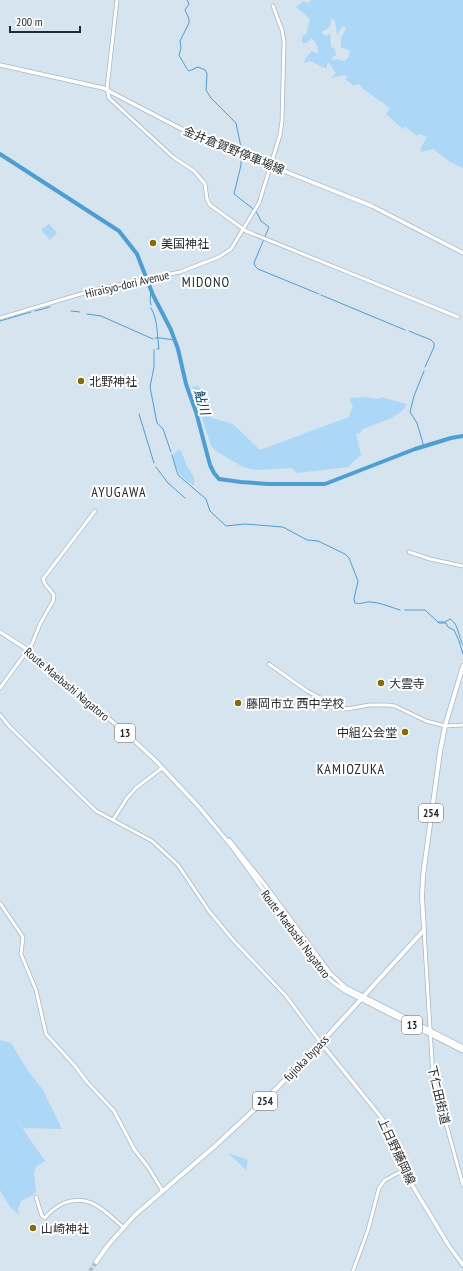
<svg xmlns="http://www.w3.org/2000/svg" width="463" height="1271" viewBox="0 0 463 1271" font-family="'PT Sans Narrow','Noto Sans JP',sans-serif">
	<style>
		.green { fill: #add7f6; fill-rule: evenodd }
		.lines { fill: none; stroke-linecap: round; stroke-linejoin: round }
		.stream { stroke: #4f9ed2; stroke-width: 1 }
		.river { stroke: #4f9ed2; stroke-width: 4 }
		.trunk-tunnel { stroke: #b2bfc8; stroke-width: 4; stroke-dasharray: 4 2; stroke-linecap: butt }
		.tertiary-casing { stroke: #a9b7c2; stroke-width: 4.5 }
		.secondary-casing { stroke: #a9b7c2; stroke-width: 5 }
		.primary-casing { stroke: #a9b7c2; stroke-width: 5 }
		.trunk-casing { stroke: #a9b7c2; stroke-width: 5.5 }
		.tertiary { stroke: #fff; stroke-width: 3 }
		.secondary { stroke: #fff; stroke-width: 3.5 }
		.primary { stroke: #fff; stroke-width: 3.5 }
		.trunk { stroke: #fff; stroke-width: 4 }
		.poi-dot { fill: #866b08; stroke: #fff; stroke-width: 1.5 }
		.labels { text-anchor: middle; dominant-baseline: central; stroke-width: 4; stroke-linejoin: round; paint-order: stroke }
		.shield { fill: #fff; stroke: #666a6d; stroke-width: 1 }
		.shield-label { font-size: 11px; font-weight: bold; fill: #252a2e }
		.street-label { font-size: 12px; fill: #252a2e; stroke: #fff }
		.poi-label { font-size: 12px; fill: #252a2e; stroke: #fff; text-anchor: start }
		.water-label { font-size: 13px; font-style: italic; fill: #014367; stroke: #fff }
		.quarter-label { font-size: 14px; letter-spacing: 1px; fill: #252a2e; stroke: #fff }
	</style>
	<rect width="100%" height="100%" fill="#d5e4ef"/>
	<path class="green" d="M 311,0 L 463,0 L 463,168 L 450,162 L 433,149 L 422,152 L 420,150 L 427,137 L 419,134 L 417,136 L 406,127 L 403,129 L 386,114 L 390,108 L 362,88 L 359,84 L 354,86 L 345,79 L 347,77 L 345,75 L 331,78 L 336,73 L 329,63 L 327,63 L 327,68 L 324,68 L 310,61 L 304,63 L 305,59 L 312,51 L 318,54 C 318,46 317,43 311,38 L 307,43 L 302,43 L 302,37 L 306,34 L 310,19 L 296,7 L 303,1 L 308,3 ZM 331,18 L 335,21 L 337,35 L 342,26 L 346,28 L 343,35 L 341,38 L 341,47 L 350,51 L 348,58 L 344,61 L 337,59 L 332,61 L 333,56 L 336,56 L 335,49 L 331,47 L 330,33 L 326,36 L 321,32 C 331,27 330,28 331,18 Z
		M 49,224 L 57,233 L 50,240 L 41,230 Z
		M 198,386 L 207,397 L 212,407 L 206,414 L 212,418 L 233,424 L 260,450 L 349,417 L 353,405 L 350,402 L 351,398 L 363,397 L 379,399 L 381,397 L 407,404 C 401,418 376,423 363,429 L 361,432 L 356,434 L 361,455 L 348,467 L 297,473 L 291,468 L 255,470 L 243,467 L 217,452 L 211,446 L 192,387 Z
		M 179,450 L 181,451 L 187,466 L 194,477 L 194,486 C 180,476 176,472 173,454 Z
		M 0,1040 L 11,1043 L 28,1071 L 43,1090 L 62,1129 L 23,1128 L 16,1115 C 23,1132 35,1145 45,1161 L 36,1167 L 34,1172 L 36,1192 L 33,1195 L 21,1201 L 18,1209 L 19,1215 L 10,1207 L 0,1190 Z
		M 228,1153 L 248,1160 L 246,1170 Z"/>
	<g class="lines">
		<path class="stream" d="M 187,0 L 189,4 L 185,10 L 189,19 L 189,23 L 180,41 L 181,48 L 179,55 L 187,69 L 189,71 L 198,67 L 205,70 L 207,74 L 206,90 L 211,98 L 236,123 L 242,152
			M 241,156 L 241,165 L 234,194 L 252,208 L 257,213 L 261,221 L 269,227 L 254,263 L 255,266 L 258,269 L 319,294
			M 321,295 L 405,330
			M 151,305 L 150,300 L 151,291
			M 151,308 C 158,319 157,336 159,349 L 157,349
			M 35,311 L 50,307
			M 71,311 L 80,312
			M 87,314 L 101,316 L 153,339
			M 0,321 L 31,312
			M 409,331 L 431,340 L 434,343 L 434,347 L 425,367
			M 155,338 L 161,338 L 174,340
			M 154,350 L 154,367 L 150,387 L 157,423 L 163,429 L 171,452
			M 139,414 L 154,463
			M 424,447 L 417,423 L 410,412 L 414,396 L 424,371
			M 172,455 L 177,472 L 179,476 L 206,499 L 210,511 L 226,526 L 245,524 L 283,527 L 307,540 L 318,541 L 345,554 L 349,558 L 358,581 L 354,599 L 355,603 C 361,605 366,601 371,602 C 382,603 390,607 400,610
			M 156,467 L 168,483 L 185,498
			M 405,610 L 425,610 L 439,623 L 446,623 L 448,627 L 454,630 L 459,641 L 463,654
			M 438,622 L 445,622 L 450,619 C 459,624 458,637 463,645
			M 463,651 L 463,652"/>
		<path class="river" d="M 0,154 L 119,231 L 137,254 L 153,295 L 171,330 L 178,349 L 186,384 L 196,412 L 210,465 L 214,473 L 219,479 L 241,482 L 269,484 L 325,484 L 415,449 L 451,438 L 463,436"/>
		<path class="trunk-tunnel" d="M 90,1271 L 96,1262"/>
		<defs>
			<path id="tertiary" d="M 117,0 L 107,88 L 109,98 L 173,157 L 194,171 L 205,184 L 207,199 L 210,205 L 246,231 L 458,317
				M 0,318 L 94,290 L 180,272 L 219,257 L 231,249 L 259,203 L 280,135 L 282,121 L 284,41 L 282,30 L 273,6
				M 409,552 L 430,559 L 463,566
				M 269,664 L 307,691 L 340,708 L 347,709 L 369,705 L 388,705 L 395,706 L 426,721 L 445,726 L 463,725
				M 0,688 L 32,644 L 40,624 L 53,601 L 54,595 L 45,584 L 43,579 L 95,511
				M 0,715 L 10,727 L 96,811 L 152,841 L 178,865 L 209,911 L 233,940 L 286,996 L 321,1043
				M 113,820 L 127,798 L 136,788 L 162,768
				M 0,903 L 21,934 L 23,937 L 21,954 L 36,990 L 46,1034 L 75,1066 L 87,1082 L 114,1111 L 134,1149 L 148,1167 L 162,1190
				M 424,930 L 433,1077 L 463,1185
				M 36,1197 L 42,1216 L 45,1218 C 50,1211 56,1207 64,1203 C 91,1193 105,1212 123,1227
				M 353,1271 L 368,1230 L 379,1188 L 385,1180 L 404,1170"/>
			<path id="secondary" d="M 0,65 L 103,88 L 191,134 L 372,206 L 463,253
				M 321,1043 L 381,1117 L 387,1127 L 406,1175 L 449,1246 L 463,1265"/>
			<path id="primary" d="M 0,632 L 28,650 L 127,734 L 154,759 L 199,807 L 233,848 L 326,976 L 335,984 L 347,992 L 463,1051
				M 229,840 L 265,885 L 330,973 L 345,987 L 463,1047"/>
			<path id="trunk" d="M 96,1262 L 109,1244 L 135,1215 L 215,1146 L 270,1095 L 321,1043 L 424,930 L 422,897 L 423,876 L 440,752 L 445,726 L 463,666"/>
		</defs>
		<use href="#tertiary" class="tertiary-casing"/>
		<use href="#secondary" class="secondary-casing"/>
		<use href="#primary" class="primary-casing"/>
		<use href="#trunk" class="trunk-casing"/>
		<use href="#tertiary" class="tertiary"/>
		<use href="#secondary" class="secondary"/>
		<use href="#primary" class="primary"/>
		<use href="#trunk" class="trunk"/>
	</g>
	<g class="poi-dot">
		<circle cx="153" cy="243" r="4"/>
		<circle cx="81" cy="381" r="4"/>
		<circle cx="381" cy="683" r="4"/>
		<circle cx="238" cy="703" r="4"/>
		<circle cx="405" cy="732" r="4"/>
		<circle cx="33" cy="1228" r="4"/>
	</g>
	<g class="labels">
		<g class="shield">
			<rect x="115" y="724" width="20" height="18" rx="3"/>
			<rect x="419" y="804" width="24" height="18" rx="3"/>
			<rect x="402" y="1016" width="20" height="18" rx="3"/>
			<rect x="253" y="1092" width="24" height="18" rx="3"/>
		</g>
		<g class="shield-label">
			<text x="125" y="733">13</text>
			<text x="431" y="813">254</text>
			<text x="412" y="1025">13</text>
			<text x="265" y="1101">254</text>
		</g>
		<g class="street-label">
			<text transform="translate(234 150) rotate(22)">金井倉賀野停車場線</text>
			<text transform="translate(127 284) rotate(-13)">Hiraisyo-dori Avenue</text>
			<text transform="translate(67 684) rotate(40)">Route Maebashi Nagatoro</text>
			<text transform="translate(296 934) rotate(53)">Route Maebashi Nagatoro</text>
			<text transform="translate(306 1058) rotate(-46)">fujioka bypass</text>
			<text transform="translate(439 1095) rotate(77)">下仁田街道</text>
			<text transform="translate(397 1151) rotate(65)">上日野藤岡線</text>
		</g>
		<g class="poi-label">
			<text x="161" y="243">美国神社</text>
			<text x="89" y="381">北野神社</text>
			<text x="389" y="683">大雲寺</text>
			<text x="246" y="703">藤岡市立 西中学校</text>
			<text x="397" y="732" text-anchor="end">中組公会堂</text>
			<text x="41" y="1228">山崎神社</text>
		</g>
		<g class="water-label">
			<text transform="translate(202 402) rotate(74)">鮎川</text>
		</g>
		<g class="quarter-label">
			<text x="206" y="282">MIDONO</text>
			<text x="119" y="492">AYUGAWA</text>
			<text x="351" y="769">KAMIOZUKA</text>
		</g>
	</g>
	<path d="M10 26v6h70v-6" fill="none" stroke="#252a2e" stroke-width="2"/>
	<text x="16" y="26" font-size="12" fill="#252a2e" stroke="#ffffff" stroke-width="3" paint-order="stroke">200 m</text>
</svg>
